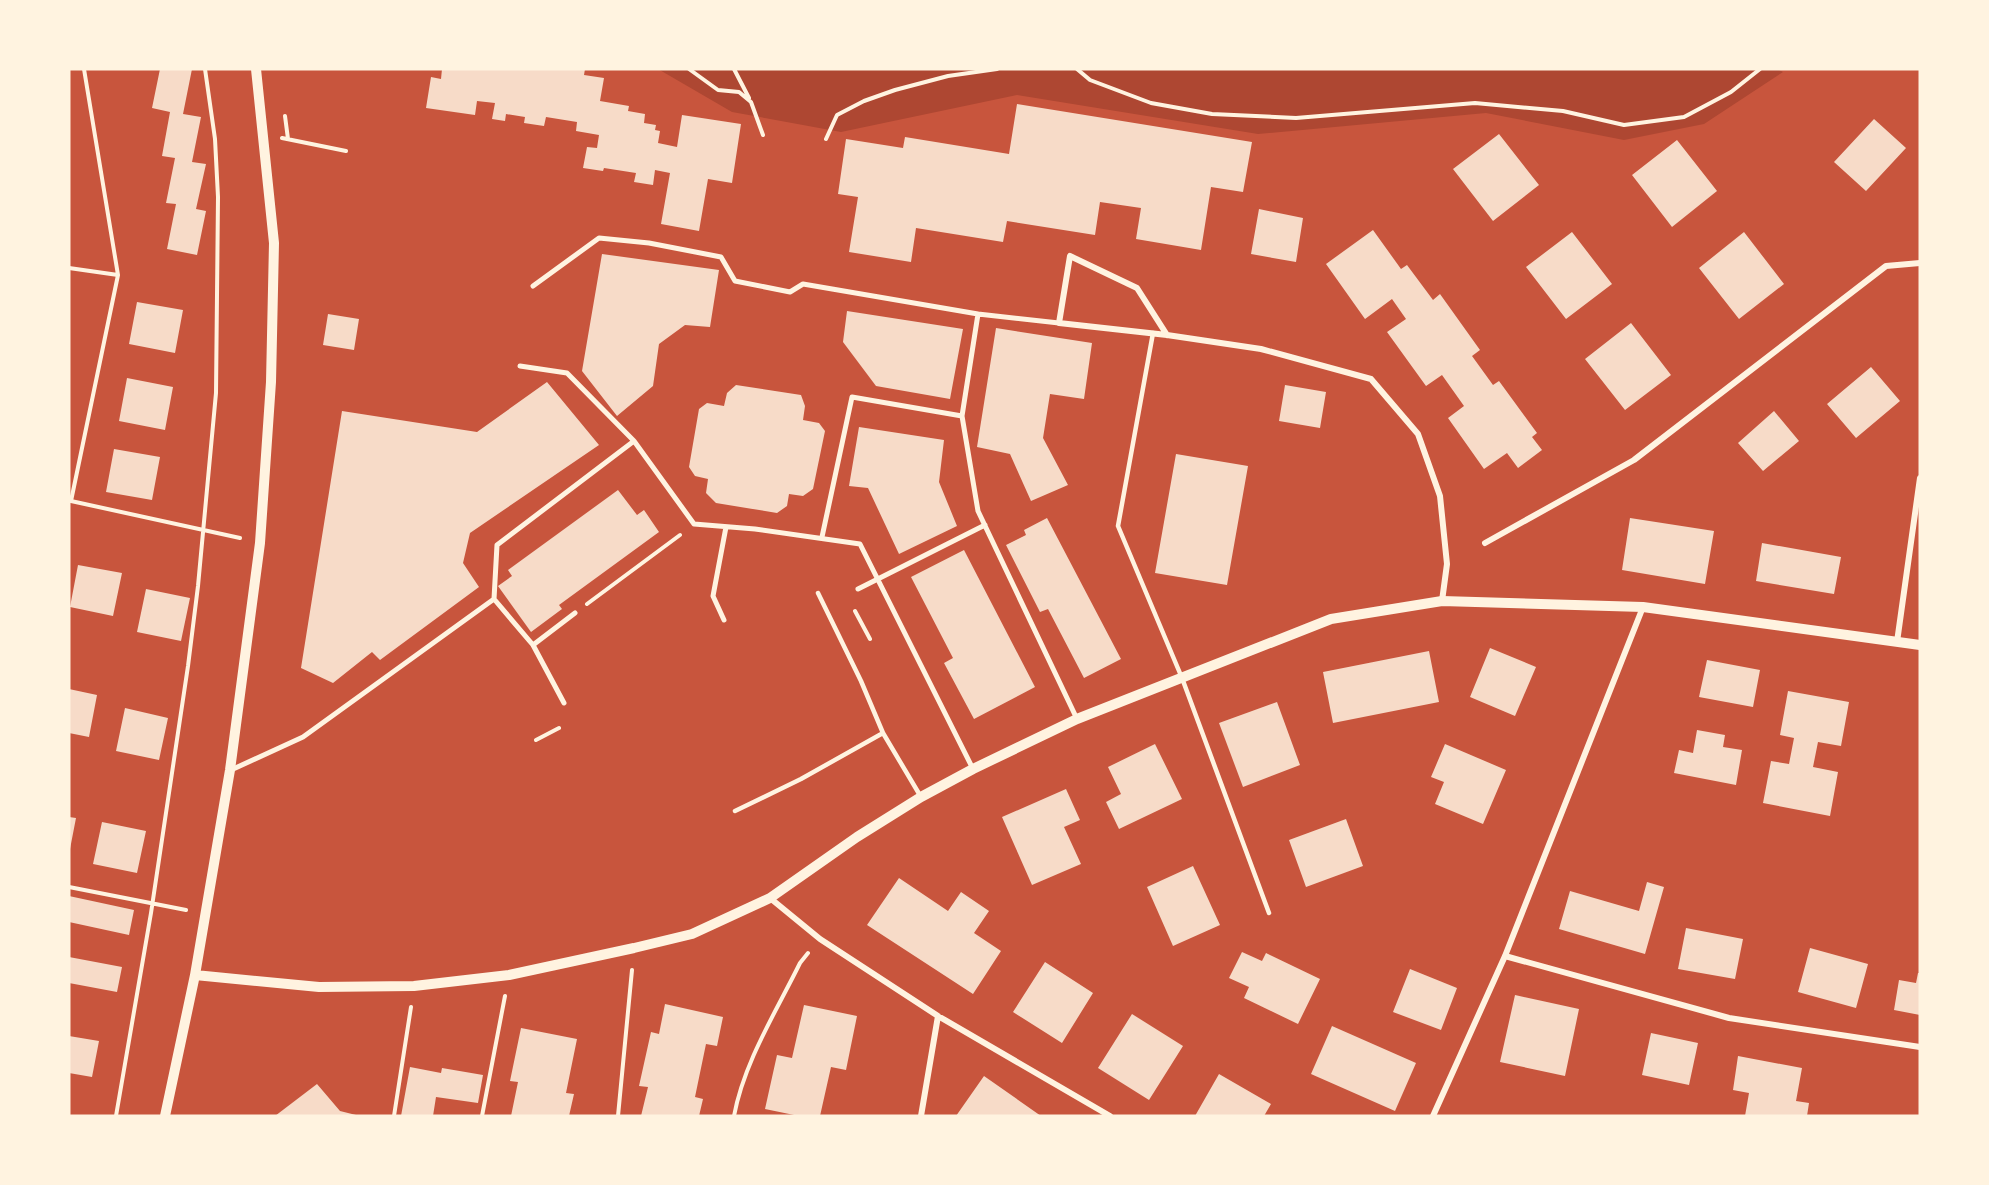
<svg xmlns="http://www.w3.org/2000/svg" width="1989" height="1185" viewBox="0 0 1989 1185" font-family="'Source Sans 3',sans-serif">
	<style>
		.green { fill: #ae4732 }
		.building { fill: #f7dbc8 }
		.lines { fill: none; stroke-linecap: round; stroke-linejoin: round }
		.path { stroke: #fff3e0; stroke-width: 4 }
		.service { stroke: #fff3e0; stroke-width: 4.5 }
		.pedestrian { stroke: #fff3e0; stroke-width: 5 }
		.minor { stroke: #fff3e0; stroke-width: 6 }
		.tertiary { stroke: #fff3e0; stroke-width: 10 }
	</style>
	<rect width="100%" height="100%" fill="#c8553d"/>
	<path class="green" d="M 658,69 L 1777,69 L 1783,72 L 1704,124 L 1624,140 L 1486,113 L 1258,134 L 1017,95 L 841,132 L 732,112 Z"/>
	<path class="building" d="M 160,69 L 192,69 L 183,114 L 201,117 L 192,162 L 206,164 L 196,209 L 206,211 L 197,255 L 167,249 L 176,204 L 166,203 L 175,158 L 162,156 L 170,112 L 152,108 Z
		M 442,69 L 585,69 L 584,75 L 604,78 L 600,101 L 629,106 L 628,111 L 645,114 L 644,123 L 656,125 L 655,130 L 660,131 L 658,143 L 677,147 L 682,115 L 741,124 L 732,183 L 708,179 L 699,231 L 661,224 L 670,173 L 655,170 L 653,185 L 634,182 L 636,173 L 604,168 L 603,171 L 583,168 L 587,147 L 597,148 L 599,135 L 576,131 L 577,122 L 546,117 L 544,126 L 524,123 L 525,117 L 506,114 L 505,121 L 492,119 L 495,103 L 477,101 L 475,115 L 426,108 L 431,77 L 441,79 Z
		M 1017,104 L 1252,142 L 1243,192 L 1211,187 L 1201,250 L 1136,239 L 1141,208 L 1100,202 L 1095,235 L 1007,221 L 1003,242 L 916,228 L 911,262 L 849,252 L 858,197 L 838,194 L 846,139 L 903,148 L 905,137 L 1009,154 Z
		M 1874,119 L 1906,148 L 1866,191 L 1834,162 Z
		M 1499,134 L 1539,185 L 1493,221 L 1453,169 Z
		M 1677,140 L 1717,191 L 1672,227 L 1632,175 Z
		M 1259,209 L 1303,218 L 1296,262 L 1251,254 Z
		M 1373,230 L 1401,269 L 1407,265 L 1433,300 L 1440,294 L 1480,350 L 1472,356 L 1493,385 L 1499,381 L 1537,433 L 1532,437 L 1542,450 L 1518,468 L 1507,453 L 1484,469 L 1448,418 L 1464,406 L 1442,375 L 1426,386 L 1387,332 L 1406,319 L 1392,299 L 1365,319 L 1326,264 Z
		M 1572,232 L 1612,284 L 1566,319 L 1526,267 Z
		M 1744,232 L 1784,284 L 1739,319 L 1699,268 Z
		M 602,254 L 719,270 L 710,327 L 685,325 L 659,344 L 653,386 L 617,416 L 582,371 Z
		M 137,302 L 183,310 L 175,353 L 129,344 Z
		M 847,311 L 963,329 L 950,399 L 876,386 L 843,342 Z
		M 328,314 L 359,319 L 354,350 L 323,345 Z
		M 1631,323 L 1671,375 L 1625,410 L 1585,359 Z
		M 996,328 L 1092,343 L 1084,399 L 1050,394 L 1043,438 L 1068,485 L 1031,501 L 1010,454 L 977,447 Z
		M 1871,367 L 1900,401 L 1856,438 L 1827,404 Z
		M 127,378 L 173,387 L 165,430 L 119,421 Z
		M 547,382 L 599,445 L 470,533 L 463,563 L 479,587 L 380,660 L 372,652 L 333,683 L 301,668 L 342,411 L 477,432 Z
		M 736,385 L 801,395 L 805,406 L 803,420 L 819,423 L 825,431 L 813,489 L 803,496 L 789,494 L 787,506 L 777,513 L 716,503 L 706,493 L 708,479 L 695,476 L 689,467 L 699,409 L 707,403 L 724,406 L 727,393 Z
		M 1285,385 L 1326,392 L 1320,428 L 1279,421 Z
		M 1774,411 L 1799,441 L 1763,471 L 1738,443 Z
		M 859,427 L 944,440 L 939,482 L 957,526 L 899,554 L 868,488 L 849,486 Z
		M 114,449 L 160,457 L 152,500 L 106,492 Z
		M 1176,454 L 1248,466 L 1227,585 L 1155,573 Z
		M 618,490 L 637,515 L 644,510 L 659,532 L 559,605 L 562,609 L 531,632 L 498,586 L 512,576 L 508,570 Z
		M 1047,518 L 1121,659 L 1084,678 L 1048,609 L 1040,612 L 1006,545 L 1026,535 L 1024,530 Z
		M 1630,518 L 1714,531 L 1705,584 L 1622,570 Z
		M 1762,543 L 1841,557 L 1834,594 L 1756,581 Z
		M 964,550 L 1035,687 L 974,719 L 944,663 L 953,658 L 911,577 Z
		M 78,565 L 122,573 L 113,616 L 70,607 Z
		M 146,589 L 190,598 L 181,641 L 137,632 Z
		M 1490,648 L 1536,667 L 1515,716 L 1470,697 Z
		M 1429,651 L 1439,702 L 1333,723 L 1323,672 Z
		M 1707,660 L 1760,670 L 1753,707 L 1699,697 Z
		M 69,689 L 97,695 L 89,737 L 69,733 Z
		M 1788,691 L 1849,702 L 1841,746 L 1818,742 L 1813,767 L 1838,772 L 1830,816 L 1763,803 L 1771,761 L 1789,764 L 1794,738 L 1780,735 Z
		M 1277,702 L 1300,765 L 1243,787 L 1219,723 Z
		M 125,708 L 168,718 L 159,760 L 116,751 Z
		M 1697,730 L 1725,735 L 1723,747 L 1742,750 L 1736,785 L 1674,773 L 1679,750 L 1693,753 Z
		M 1155,744 L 1182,799 L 1119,829 L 1106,802 L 1121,794 L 1108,767 Z
		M 1445,744 L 1506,770 L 1483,824 L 1435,804 L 1444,782 L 1431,777 Z
		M 1066,789 L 1080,820 L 1064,827 L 1081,864 L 1032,885 L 1002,817 Z
		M 69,817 L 76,818 L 70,849 L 69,849 Z
		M 1346,819 L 1363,866 L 1306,887 L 1289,840 Z
		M 102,822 L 146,831 L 137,873 L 93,864 Z
		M 1193,866 L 1220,925 L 1173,946 L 1147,887 Z
		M 899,878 L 948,911 L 961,892 L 989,911 L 974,933 L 1001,951 L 973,994 L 867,925 Z
		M 1647,882 L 1664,887 L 1645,954 L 1559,929 L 1570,891 L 1639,911 Z
		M 69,896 L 134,910 L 129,935 L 69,922 Z
		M 1686,928 L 1743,939 L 1735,979 L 1678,969 Z
		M 1810,948 L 1868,964 L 1856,1008 L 1798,992 Z
		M 1242,952 L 1262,961 L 1266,953 L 1320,979 L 1298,1024 L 1244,998 L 1249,987 L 1229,978 Z
		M 69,957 L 122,967 L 117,992 L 69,983 Z
		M 1045,962 L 1093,993 L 1062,1043 L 1013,1012 Z
		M 1410,969 L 1457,988 L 1441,1030 L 1393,1012 Z
		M 1918,973 L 1920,973 L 1920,1015 L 1894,1010 L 1899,980 L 1916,983 Z
		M 1515,995 L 1579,1009 L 1565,1076 L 1500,1062 Z
		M 665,1004 L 723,1017 L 717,1046 L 706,1044 L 695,1097 L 703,1099 L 699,1116 L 641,1116 L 648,1087 L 639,1086 L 651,1032 L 659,1034 Z
		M 804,1005 L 857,1016 L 846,1070 L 831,1067 L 820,1116 L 799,1116 L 765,1109 L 777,1055 L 792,1058 Z
		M 1132,1014 L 1183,1046 L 1149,1100 L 1098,1068 Z
		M 1332,1026 L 1416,1063 L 1395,1111 L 1311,1074 Z
		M 521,1028 L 577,1039 L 566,1093 L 574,1094 L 569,1116 L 511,1116 L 518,1082 L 510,1081 Z
		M 1651,1033 L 1698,1043 L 1689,1085 L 1642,1075 Z
		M 69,1036 L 99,1041 L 92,1077 L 69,1073 Z
		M 1738,1056 L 1802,1068 L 1796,1101 L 1809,1103 L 1807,1116 L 1745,1116 L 1749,1093 L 1733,1090 Z
		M 410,1067 L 441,1073 L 442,1068 L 483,1075 L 478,1103 L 436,1097 L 433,1116 L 401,1116 Z
		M 1219,1074 L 1271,1104 L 1264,1116 L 1195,1116 Z
		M 984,1076 L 1041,1116 L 956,1116 Z
		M 317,1084 L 340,1111 L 360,1116 L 275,1116 Z"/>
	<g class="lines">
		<path class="path" d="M 689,69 L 718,90 L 739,92 L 751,102 L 763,135
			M 734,69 L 749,98
			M 1077,69 L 1090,80 L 1151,103 L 1212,114 L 1296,118 L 1475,103 L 1563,111 L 1624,125 L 1684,117 L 1731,92 L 1760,69
			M 285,116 L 288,139
			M 282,138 L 346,151
			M 826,139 L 837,115 L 864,101 L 895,90 L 948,76 L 997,69
			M 69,268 L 118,275
			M 69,501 L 71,501 L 118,275 L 84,69
			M 71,501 L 240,538
			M 587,604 L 680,535
			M 855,611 L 870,639
			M 536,740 L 559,728
			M 69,887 L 186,910
			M 116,1116 L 151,913 L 188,666 L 198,586 L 216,393 L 218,197 L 215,139 L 205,69
			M 394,1116 L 411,1007
			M 482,1116 L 505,996
			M 618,1116 L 632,970
			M 734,1116 C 744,1062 776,1012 800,963 L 808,953"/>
		<path class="service" d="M 1153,333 L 1118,526 L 1182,678 L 1269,913
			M 818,593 L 861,681 L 883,733 L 921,797
			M 735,811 L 801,779 L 883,733"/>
		<path class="pedestrian" d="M 533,286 L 599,238 L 649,243 L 721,257 L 735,281 L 790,292 L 803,284 L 978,314 L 962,416 L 978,511 L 1077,719
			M 978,314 L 1059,323
			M 520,366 L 567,373 L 634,441 L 694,524 L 755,529 L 860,544 L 973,769
			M 822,537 L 852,397 L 962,416
			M 858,589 L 985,525
			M 494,599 L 533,645 L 575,613
			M 724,620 L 713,596 L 726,527
			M 533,645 L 564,703
			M 231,770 L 303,737 L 494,599 L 497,545 L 634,441"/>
		<path class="minor" d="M 1167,335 L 1137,288 L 1070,256 L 1059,323 L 1167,335 L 1261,349 L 1371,379 L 1418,434 L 1440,496 L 1447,564 L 1442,601
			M 1485,543 L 1634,460 L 1886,266 L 1920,263
			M 1897,642 L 1920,478
			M 770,898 L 820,939 L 938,1016 L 1110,1116
			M 1505,956 L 1729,1018 L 1920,1047
			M 921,1116 L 938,1016
			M 1433,1116 L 1505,956 L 1643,607"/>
		<path class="tertiary" d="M 195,975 L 319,987 L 414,986 L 509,975 L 634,948 L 692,934 L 770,898 L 857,837 L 921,797 L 973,769 L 1077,719 L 1331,619 L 1442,601 L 1643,607 L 1920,645
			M 165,1116 L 195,975 L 230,770 L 260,543 L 271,382 L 274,243 L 256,69"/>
	</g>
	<rect width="1989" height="1185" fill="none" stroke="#fff3e0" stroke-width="141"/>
</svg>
